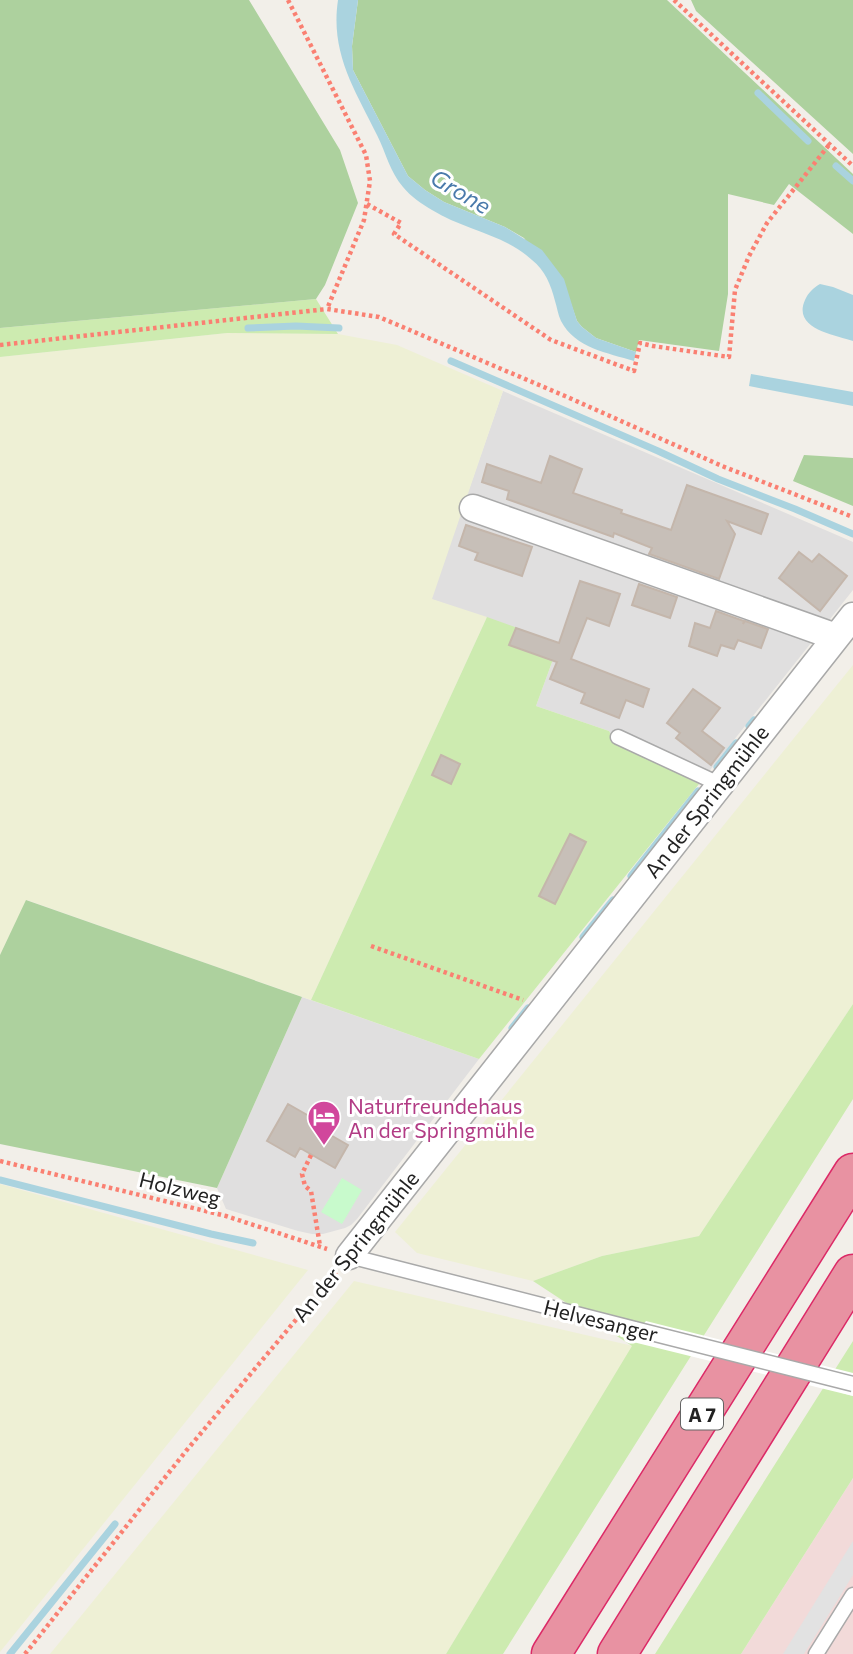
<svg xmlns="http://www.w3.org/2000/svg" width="853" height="1654" viewBox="0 0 853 1654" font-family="Commissioner,sans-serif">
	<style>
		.residential { fill: #e0dfdf }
		.commercial { fill: #f2dad9 }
		.farmland { fill: #eef0d5 }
		.grass { fill: #cdebb0 }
		.forest { fill: #add19e }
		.park { fill: #c8facc }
		.parking { fill: #e2e2e2 }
		.water { fill: #aad3df }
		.pier { fill: #fff }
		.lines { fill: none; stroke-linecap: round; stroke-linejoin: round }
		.stream { stroke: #aad3df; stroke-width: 7 }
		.building { fill: #c7bfb8; stroke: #c4b6ab; stroke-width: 2 }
		.lane-casing { stroke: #a9a9a9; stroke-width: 17 }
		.street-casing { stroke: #a9a9a9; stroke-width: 29 }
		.highway-casing { stroke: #dc2a67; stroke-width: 41 }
		.path { stroke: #fa8072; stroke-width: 4.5; stroke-dasharray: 3.5 3.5; stroke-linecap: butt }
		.lane { stroke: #fff; stroke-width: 14 }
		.street { stroke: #fff; stroke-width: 26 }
		.highway { stroke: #e892a2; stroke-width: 38 }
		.lane-bridge-casing { stroke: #a9a9a9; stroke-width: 17; stroke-linecap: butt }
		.lane-bridge { stroke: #fff; stroke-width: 14 }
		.labels { text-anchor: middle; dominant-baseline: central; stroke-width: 6; stroke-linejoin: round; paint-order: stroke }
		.shield { fill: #fff; stroke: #646464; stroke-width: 2 }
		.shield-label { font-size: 19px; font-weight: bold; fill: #222 }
		.street-label { font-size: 21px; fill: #222; stroke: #fff }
		.hotel-label { font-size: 21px; fill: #b23c85; stroke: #fff; text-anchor: start }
		.water-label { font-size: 23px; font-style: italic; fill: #4a7aab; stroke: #fff }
	</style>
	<rect width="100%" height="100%" fill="#f2efe9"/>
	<path class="residential" d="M 503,391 L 853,542 L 853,590 L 699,784 L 614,742 L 609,731 L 536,706 L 559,643 L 431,599 Z
		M 302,997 L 479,1059 L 357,1219 L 351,1225 L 345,1228 L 323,1234 L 312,1234 L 298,1231 L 226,1209 L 217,1188 Z"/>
	<path class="commercial" d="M 853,1478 L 853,1654 L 741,1654 Z"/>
	<path class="farmland" d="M 227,333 L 338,334 L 397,345 L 503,391 L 432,599 L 487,617 L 311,1000 L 27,900 L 0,955 L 0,357 Z
		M 853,665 L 853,1004 L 699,1236 L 602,1256 L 533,1281 L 417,1253 L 395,1232 Z
		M 0,1184 L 308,1270 L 0,1652 Z
		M 354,1281 L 633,1346 L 446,1654 L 50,1654 Z"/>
	<path class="grass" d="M 316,299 L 338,334 L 227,333 L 0,357 L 0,328 Z
		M 487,617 L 559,643 L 536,706 L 609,731 L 615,742 L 699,784 L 479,1059 L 311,1000 Z
		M 853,1004 L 853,1099 L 503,1654 L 446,1654 L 632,1346 L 533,1281 L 602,1256 L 699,1236 Z
		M 853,1341 L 853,1376 L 842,1393 L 853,1396 L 853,1478 L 741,1654 L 655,1654 Z"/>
	<path class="forest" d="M 0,0 L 249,0 L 340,150 L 358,203 L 325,285 L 316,299 L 0,328 Z
		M 358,0 L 667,0 L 853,174 L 853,234 L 789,184 L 774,205 L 728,194 L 728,294 L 719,351 L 639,340 L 636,352 L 596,338 L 582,327 L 577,321 L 570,301 L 524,238 L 505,227 L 444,202 L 425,190 L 408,176 L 353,70 L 352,46 Z
		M 691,0 L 853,0 L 853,154 L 696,11 Z
		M 804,455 L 853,458 L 853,506 L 793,481 Z
		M 26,900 L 302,997 L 217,1188 L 0,1144 L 0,955 Z"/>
	<path class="park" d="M 342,1178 L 362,1190 L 342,1224 L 321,1212 Z"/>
	<path class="parking" d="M 853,1541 L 853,1575 L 837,1601 L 804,1654 L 783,1654 Z"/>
	<path class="water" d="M 338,0 L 358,0 L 352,46 L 353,70 L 408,176 L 425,190 L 444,202 L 505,227 L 542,250 L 564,279 L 577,321 L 582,327 L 596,338 L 636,352 L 634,361 C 608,353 575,348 561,321 C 558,315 557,307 555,301 C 551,285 545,270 532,260 C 504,234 464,230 432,210 C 422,204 411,197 403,187 C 390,172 386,153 377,135 C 355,90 330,53 338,0 Z
		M 820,284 L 833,287 L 853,295 L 853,341 C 835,335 792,329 805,300 C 808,293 813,288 820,284 Z
		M 751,374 L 853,392 L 853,406 L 749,386 Z"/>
	<path class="pier" d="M 646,1321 L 853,1373 L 853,1396 L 629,1341 Z"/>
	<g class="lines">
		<path class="stream" d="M 758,93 L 808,141
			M 836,166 L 853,181
			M 248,328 L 296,326 L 339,328
			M 451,361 L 658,451 L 718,479 L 795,509 L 853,534
			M 749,726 L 754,720
			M 717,767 L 736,743
			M 631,876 L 698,791
			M 583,937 L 613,900
			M 512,1028 L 528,1008
			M 0,1180 L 211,1234 L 253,1243
			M 10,1654 L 115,1524"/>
	</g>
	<path class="building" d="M 550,456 L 582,469 L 573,493 L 622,510 L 621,513 L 671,530 L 687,485 L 768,514 L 761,534 L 727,521 L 735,534 L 719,579 L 649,554 L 652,548 L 614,533 L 613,537 L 507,499 L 509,491 L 482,482 L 487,464 L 541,483 Z
		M 466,525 L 532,547 L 522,576 L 475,560 L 478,553 L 459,546 Z
		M 799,552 L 812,562 L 819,554 L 847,576 L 820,611 L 779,578 Z
		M 580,581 L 620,594 L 609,626 L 587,618 L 571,659 L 649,689 L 643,707 L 626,700 L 619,718 L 581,703 L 585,693 L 550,679 L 557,662 L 509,645 L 516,628 L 559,643 Z
		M 639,584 L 677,597 L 670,618 L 632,605 Z
		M 716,611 L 744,621 L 743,624 L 745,621 L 768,629 L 761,648 L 738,640 L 734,649 L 721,645 L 717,656 L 689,646 L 695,623 L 710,628 Z
		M 693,689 L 720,708 L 702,731 L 724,748 L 711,765 L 676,738 L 680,733 L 667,723 Z
		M 441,755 L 460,764 L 451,784 L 432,775 Z
		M 570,834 L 586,842 L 555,904 L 539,896 Z
		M 288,1104 L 316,1120 L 313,1125 L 348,1145 L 335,1168 L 300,1148 L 295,1157 L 267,1141 Z"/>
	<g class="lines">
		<defs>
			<path id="lane" d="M 618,737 L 719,784
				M 349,1256 L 635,1329
				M 816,1654 L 853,1595"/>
			<path id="street" d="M 473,508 L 836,637
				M 349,1256 L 853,616"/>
			<path id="highway" d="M 551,1654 L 853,1173
				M 617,1654 L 853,1274"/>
		</defs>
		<use href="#lane" class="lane-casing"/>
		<use href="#street" class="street-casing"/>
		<use href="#highway" class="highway-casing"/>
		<path class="path" d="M 288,0 L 366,155 L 370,181 L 364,220 L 327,309 L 379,317 L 565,396 L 722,466 L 853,517
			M 674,0 L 853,166
			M 367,204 L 401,223 L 394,234 L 551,340 L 634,371 L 640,343 L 653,346 L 729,357 L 735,290 L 749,256 L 767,223 L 829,145
			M 0,345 L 327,309
			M 371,946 L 523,1000
			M 311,1155 L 302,1174 L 305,1186 L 311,1191 L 320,1246
			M 0,1161 L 226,1216 L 327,1249
			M 25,1654 L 186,1451 L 336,1272"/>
		<use href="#lane" class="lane"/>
		<use href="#street" class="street"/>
		<use href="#highway" class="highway"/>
		<defs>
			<path id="lane-bridge" d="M 635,1329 L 853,1384"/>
		</defs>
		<use href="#lane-bridge" class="lane-bridge-casing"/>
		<use href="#lane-bridge" class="lane-bridge"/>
	</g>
	<defs>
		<symbol id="hotel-pin" viewBox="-11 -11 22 30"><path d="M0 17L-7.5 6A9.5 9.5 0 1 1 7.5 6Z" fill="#d1479c" stroke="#fff"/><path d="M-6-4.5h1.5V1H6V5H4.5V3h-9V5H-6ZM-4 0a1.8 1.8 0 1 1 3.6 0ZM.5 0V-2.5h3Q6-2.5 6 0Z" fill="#fff"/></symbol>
	</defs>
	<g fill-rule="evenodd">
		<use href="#hotel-pin" x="305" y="1098" width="38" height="52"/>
	</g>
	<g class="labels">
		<rect class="shield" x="681" y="1398.5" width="42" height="31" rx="5"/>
		<g class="shield-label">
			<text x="702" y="1414">A 7</text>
		</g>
		<g class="street-label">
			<text transform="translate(706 801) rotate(-52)">An der Springmühle</text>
			<text transform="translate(180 1188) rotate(14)">Holzweg</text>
			<text transform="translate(355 1246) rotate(-51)">An der Springmühle</text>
			<text transform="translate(601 1320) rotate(14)">Helvesanger</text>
		</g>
		<g class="hotel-label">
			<text x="348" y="1105">Naturfreundehaus<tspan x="348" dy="24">An der Springmühle</tspan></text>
		</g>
		<g class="water-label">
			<text transform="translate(461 191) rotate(30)">Grone</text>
		</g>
	</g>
</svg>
